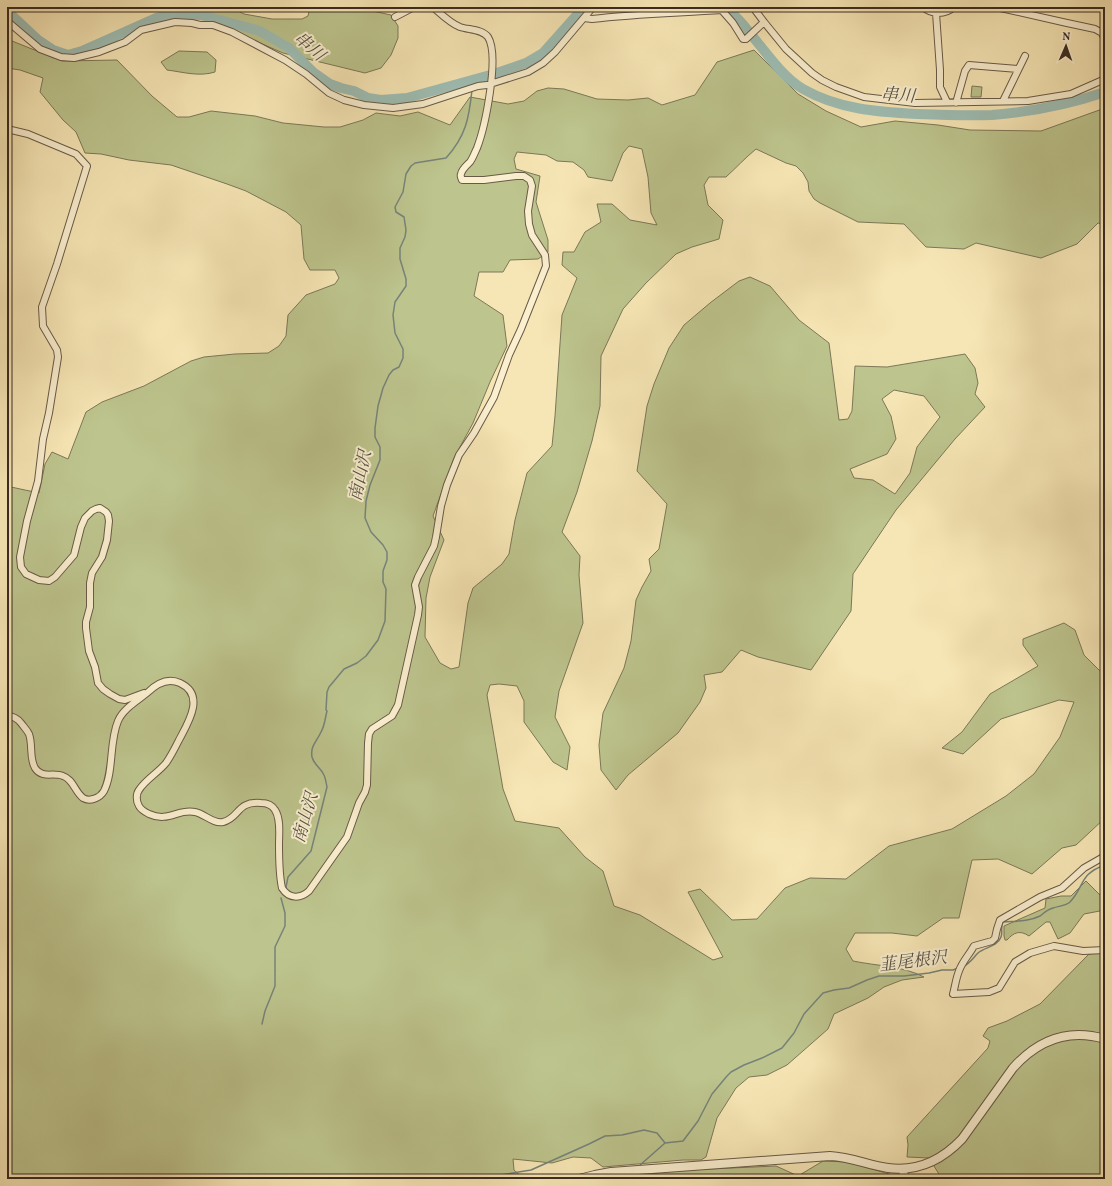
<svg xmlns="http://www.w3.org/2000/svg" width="1112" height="1186" viewBox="0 0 1112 1186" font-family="Vollkorn,'Noto Serif JP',serif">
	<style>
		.green { fill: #bdc48d; stroke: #7c7858; fill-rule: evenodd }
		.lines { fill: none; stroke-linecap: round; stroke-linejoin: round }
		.stream { stroke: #76837a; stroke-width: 1.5 }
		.river { stroke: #9ebeb4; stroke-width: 10 }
		.minor-casing { stroke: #695a48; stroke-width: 8 }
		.tertiary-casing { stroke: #695a48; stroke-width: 10 }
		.minor { stroke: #faefcf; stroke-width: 6 }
		.tertiary { stroke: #faefcf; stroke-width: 8 }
		.labels { text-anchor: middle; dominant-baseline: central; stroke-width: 4; stroke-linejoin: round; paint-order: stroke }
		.water-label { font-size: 17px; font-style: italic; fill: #535047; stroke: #faefcf }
	</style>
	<rect width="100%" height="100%" fill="#f7e6b5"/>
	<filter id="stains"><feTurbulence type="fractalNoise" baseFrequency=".005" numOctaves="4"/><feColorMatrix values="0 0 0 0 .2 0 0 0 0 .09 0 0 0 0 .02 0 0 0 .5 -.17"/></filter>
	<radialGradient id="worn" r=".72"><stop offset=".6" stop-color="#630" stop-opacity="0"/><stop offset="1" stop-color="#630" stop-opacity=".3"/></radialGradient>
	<path class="green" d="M 171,7 L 230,7 L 244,14 L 272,19 L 302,19 L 308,16 L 310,7 L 366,7 L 368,10 L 391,15 L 398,26 L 398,38 L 391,55 L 381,68 L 365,73 L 283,53 L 195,15 Z
		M 12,41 L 62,61 L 117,60 L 152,96 L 177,117 L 189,117 L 211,111 L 255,116 L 283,123 L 324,127 L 340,127 L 363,120 L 376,113 L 400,116 L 418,112 L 450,125 L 470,97 L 508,104 L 524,101 L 537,91 L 548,88 L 564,89 L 597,99 L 628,100 L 648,98 L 662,105 L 695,95 L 717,62 L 754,50 L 798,94 L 826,111 L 861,127 L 895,121 L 938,125 L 970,130 L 1041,131 L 1105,108 L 1105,224 L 1098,223 L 1077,244 L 1041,258 L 976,243 L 964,249 L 926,247 L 904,224 L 858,222 L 820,203 L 814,199 L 809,191 L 808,182 L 803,173 L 796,166 L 786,163 L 756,149 C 745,158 736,168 726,177 L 709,177 L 704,185 L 708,205 L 723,220 L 719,239 L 692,247 L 676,254 L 646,283 L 623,309 L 601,356 L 600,406 L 592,441 L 577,492 L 562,532 L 580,556 L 579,575 L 583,623 L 559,691 L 555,717 L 570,747 L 567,770 L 553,762 L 524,722 L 524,701 L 517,686 L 499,684 L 490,685 L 487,695 L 503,789 L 515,821 L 559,828 L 585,857 L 603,871 L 614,906 L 640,915 L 713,960 L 723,957 L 688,892 L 700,889 L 732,920 L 757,919 L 785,888 L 810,878 L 846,879 L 889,846 L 952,829 L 1006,796 L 1034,774 L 1060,737 L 1074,702 L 1059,700 L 1001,719 L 963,754 L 942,748 L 962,732 L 990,694 L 1038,666 L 1023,645 L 1023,639 L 1064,623 L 1075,630 L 1084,655 L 1105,676 L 1105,818 L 1076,845 L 1062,848 L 1032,874 L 998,859 L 972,860 L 959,918 L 943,918 L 917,936 L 892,933 L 855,933 L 846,949 L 853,961 C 877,966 903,966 924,977 L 902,980 L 884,987 L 868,998 L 834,1014 L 828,1029 L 787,1065 L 767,1075 L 749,1077 L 736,1088 L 717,1118 L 706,1157 L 701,1160 L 683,1160 L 603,1167 L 591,1158 L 573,1157 L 552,1163 L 513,1159 L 514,1170 L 524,1179 L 7,1179 L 7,475 L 11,487 L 39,493 L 45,464 L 52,452 L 68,459 L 86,412 L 102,402 L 144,386 L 191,361 L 204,357 L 235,354 L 268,353 L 279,346 L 286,336 L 288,315 L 306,295 L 335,284 L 339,278 L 335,270 L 310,270 L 304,259 L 301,225 L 286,212 L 246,191 L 227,184 L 171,165 L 129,160 L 101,154 L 85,153 L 76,132 L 63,120 L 40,92 L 43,78 L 20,70 L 7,68 L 7,43 ZM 629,146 L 642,149 L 648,177 L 651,213 L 657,225 L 630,220 L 612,204 L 597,204 L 601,222 L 585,232 L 574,252 L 563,252 L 562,265 L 577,278 L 562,315 L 555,416 L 552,446 L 527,473 L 515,520 L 509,554 L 502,564 L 473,588 L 468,603 L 459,667 L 451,669 L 440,663 L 425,637 L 426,598 L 430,577 L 444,540 L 433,516 L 454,458 L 473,423 L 490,382 L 507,346 L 503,315 L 474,296 L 479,272 L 503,272 L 510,260 L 538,259 L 548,252 L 548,240 L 536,202 L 540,176 L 516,169 L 514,159 L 517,152 L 546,155 L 557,161 L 573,162 L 584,170 L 588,177 L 612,181 L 623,153 Z
		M 179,51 L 207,52 L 216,60 L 215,72 C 199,77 183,72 167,70 L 161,62 Z
		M 972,86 L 982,87 L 981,97 L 971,97 Z
		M 750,277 L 770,286 L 799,320 L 829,343 L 839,420 L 848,419 L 852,411 L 855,366 L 887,367 L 965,354 L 975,368 L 978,383 L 975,394 L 985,407 L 955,439 L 896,510 L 853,574 L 851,611 L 811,670 L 758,657 L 741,650 L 722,672 L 704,675 L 706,688 L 700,702 L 678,733 L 628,775 L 616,790 L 601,770 L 599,745 L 603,713 L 624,668 L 631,641 L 636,600 L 642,587 L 651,571 L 649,559 L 659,549 L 667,504 L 637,471 L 647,406 L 654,384 L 669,348 L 684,325 L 710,303 L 739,281 ZM 894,390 L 924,396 L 940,417 L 917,447 L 910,473 L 895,494 L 873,480 L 854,478 L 850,469 L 887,454 L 896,439 L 891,416 L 882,399 Z
		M 1086,881 L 1105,900 L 1105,910 L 1084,914 L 1070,933 L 1058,939 L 1050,922 L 1046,922 L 1029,936 C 1020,930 1014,932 1007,940 L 1005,940 L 1004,936 L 1004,926 L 1045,908 L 1046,899 L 1061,896 L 1071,896 Z
		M 1105,952 L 1105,1179 L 942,1179 L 929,1158 L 907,1157 L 908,1145 L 907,1137 L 988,1048 L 990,1041 L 983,1036 L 988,1028 L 1007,1021 L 1040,1004 L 1089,954 Z
		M 823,1161 L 848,1162 L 896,1176 L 896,1179 L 599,1179 L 607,1177 L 641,1177 L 665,1171 L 776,1166 L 798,1176 Z"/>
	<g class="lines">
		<path class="stream" d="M 473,86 L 473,80
			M 286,887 L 288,877 L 311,851 L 327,787 C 326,783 326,779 324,775 C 321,768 314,765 312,757 C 310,746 317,741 321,732 C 325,725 325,718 327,711 L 326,710 L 327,692 L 329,687 L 344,669 L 357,663 L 366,656 L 378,640 L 385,621 L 386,589 L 383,582 L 383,571 L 387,560 L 387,552 L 383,545 L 371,532 L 365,518 L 366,501 L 370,485 L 380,460 L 380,447 L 375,437 L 375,428 L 378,406 L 383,388 L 389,375 L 393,370 L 399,367 L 403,358 L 403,349 L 395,333 L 393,315 L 395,302 L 406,286 L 406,279 L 400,259 L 400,248 L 405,237 L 406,230 L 404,217 L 396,212 L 395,207 L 403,192 L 406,174 L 411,166 L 415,163 L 446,158 C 466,136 469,118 472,90
			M 964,966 C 970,963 973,958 978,953 C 985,947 997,947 1001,937 C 1003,932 1000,928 1003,922 C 1016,921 1028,922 1040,916 C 1044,913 1048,909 1053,908 C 1058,906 1066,906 1070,902 C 1085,886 1079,874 1105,865
			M 262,1024 L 265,1011 L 275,986 L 275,947 L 285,926 L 285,913 L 281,898
			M 639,1166 L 665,1143 L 683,1141 L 698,1121 L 712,1094 L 727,1076 L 731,1072 L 744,1065 L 762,1058 L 782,1048 L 794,1033 L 804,1014 L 823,993 L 834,990 L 849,988 L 867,980 L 879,976 L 904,976 L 929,973 L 942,970 L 953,970 L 958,968
			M 490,1179 L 501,1175 L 531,1170 L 589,1144 L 605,1136 L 622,1135 L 644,1130 L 657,1133 L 665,1143"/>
		<path class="river" d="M 727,7 C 732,14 740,20 745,27 C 762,47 781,76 803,89 C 838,109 877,112 917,114 C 942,115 967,116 992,115 C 1029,112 1070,104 1105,92
			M 7,11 L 38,40 L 53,50 L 68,55 L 82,51 L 156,18 L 171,14 L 201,15 L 260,31 L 289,48 L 313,72 L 330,84 L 341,88 L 354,91 L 368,98 L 381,100 L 407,98 L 494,74 L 526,63 L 543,53 L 584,7"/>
		<defs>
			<path id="minor" d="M 719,7 L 733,23 L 743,39 L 746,39 L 764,22 L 786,49 L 812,73 L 822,80 L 836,87 L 864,97 L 915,103 L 1028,101 L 1071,94 L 1105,79
				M 754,7 L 755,10 L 764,22
				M 923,7 C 932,15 945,15 954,7
				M 996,7 L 1067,23 L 1095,29 L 1102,33 L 1105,40
				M 936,13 L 940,70 L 940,87 L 947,102
				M 395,17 L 414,7
				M 584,18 L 592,19 C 635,14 678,13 722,10
				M 7,21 L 40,49 L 61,57 L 74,58 L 99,52 L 125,42 L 141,30 L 175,22 L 192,23 L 200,25 L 213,25 L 232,32 L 285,60 L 306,74 L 329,93 L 344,100 L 364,105 L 393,108 L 423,104 L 478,86 L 487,85 L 528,72 L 543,63 L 555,52 L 593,7
				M 1003,101 L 1025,56
				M 956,103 L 965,71 L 969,65 L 1018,69
				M 7,129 L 28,134 L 76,154 L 87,166 L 57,264 L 42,307 L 43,326 L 57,350 L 58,357 L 49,413 L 43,439 L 38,481 L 27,521 L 20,557 L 21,567 L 26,574 L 39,580 L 49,581 L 55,577 L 74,555 L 81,527 L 85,518 L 92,511 L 96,509 L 100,508 L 106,512 L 108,515 L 109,521 L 107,540 L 102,557 L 92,573 L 90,583 L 90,607 L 86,622 L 86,628 L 89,651 L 95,667 L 98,683 L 103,689 L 110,694 L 119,699 L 125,700 L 144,693
				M 7,716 C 13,716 17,718 21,723 C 24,727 27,730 29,734 C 33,745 29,758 35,768 C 42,779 53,772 63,776 C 73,779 75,792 83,798 C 90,802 100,798 104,791 C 114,771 109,742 118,721 C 123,709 137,701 147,693 C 156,684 167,677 180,683 C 206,695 188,723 179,740 C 175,748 171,756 166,763 C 158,773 146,779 139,790 C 136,794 136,801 139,806 C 141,810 145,812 149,814 C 169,823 178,808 195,812 C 205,814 213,824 223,822 C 240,818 236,801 261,803 C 267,803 272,805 275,810 C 281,819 279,834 279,844 C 279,858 279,874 282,888 C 289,899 300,899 309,891 L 347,837 L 359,803 L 365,792 L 367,785 L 368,743 L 369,734 L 372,729 L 392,716 L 398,705 L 418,615 L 419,607 L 415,585 L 418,577 L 434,546 L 436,537 L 441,506 L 447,485 L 459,455 L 474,433 L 494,397 L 509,355 L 521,329 L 546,266 L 545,255 L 532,235 L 529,224 L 528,211 L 532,186 L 530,180 L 524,176 L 516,176 L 484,180 L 462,180 C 461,177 460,176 461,174 C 462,169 467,165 470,162 C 473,158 475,152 477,148 C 485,127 500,56 488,37 C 482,29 469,30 460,27 C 450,23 441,14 433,7
				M 1105,856 L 1084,868 L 1062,888 L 1040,897 L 1000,920 L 997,929 L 995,938 L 992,941 L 974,946 C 969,955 962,962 959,971 C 956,978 955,987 953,994 L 989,992 L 999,988 L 1015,962 L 1030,953 L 1054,946 L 1083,951 L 1105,950"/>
			<path id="tertiary" d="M 579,1179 L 595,1175 L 611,1172 L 830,1156 C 851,1157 868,1165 888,1168 C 918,1172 942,1160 962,1139 L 1013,1068 C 1038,1040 1068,1028 1105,1039
				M 903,1179 L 904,1169"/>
		</defs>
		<use href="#minor" class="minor-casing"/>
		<use href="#tertiary" class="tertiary-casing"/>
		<use href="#minor" class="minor"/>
		<use href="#tertiary" class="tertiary"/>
	</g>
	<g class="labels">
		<g class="water-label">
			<text transform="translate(309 47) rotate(41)">串川</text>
			<text transform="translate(898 96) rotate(4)">串川</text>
			<text transform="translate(361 476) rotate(-78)">南山沢</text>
			<text transform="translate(306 818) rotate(-74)">南山沢</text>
			<text transform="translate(913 962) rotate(-7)">韮尾根沢</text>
		</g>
	</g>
	<rect width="1112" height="1186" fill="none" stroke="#f7e6b5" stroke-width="24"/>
	<rect x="8" y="8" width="1096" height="1170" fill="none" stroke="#3a2b23" stroke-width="2"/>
	<rect x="12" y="12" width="1088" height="1162" fill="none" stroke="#3a2b23"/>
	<g transform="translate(1066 46) rotate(2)" stroke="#faefcf" stroke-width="3" paint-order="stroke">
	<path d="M0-3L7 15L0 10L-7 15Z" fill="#3a2b23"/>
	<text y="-6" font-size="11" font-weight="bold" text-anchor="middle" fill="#3a2b23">N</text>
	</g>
	<rect width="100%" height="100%" filter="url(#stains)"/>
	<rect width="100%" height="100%" fill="url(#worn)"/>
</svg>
